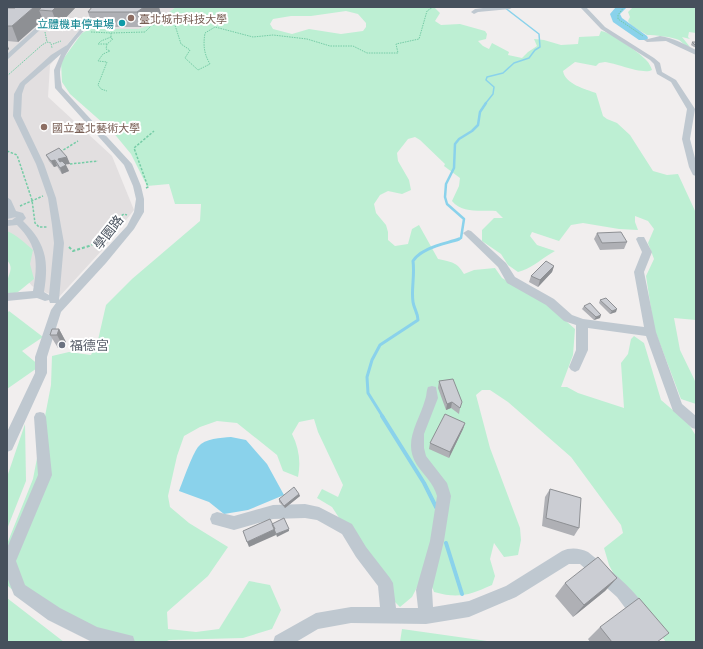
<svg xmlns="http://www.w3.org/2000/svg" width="703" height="649" viewBox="0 0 703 649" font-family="'Exo 2','Noto Sans TC',sans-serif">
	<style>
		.education { fill: #e2dfe0 }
		.green { fill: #bdefd3; fill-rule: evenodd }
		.water { fill: #8ad2eb }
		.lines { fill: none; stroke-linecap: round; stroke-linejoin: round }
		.stream-far3 { stroke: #8ad2eb; stroke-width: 1.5 }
		.stream-far2 { stroke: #8ad2eb; stroke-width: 2.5 }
		.stream-far1 { stroke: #8ad2eb; stroke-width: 3 }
		.stream { stroke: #8ad2eb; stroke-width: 4 }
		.river { fill: #8ad2eb; fill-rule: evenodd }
		.path-far2 { stroke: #75cca6; stroke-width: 1; stroke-dasharray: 1.5 1; stroke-linecap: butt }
		.path-far1 { stroke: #75cca6; stroke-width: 1.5; stroke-dasharray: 2.5 1.5; stroke-linecap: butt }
		.path { stroke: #75cca6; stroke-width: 2; stroke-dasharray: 3 2; stroke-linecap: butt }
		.minor { fill: #bfc8d0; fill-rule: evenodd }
		.wall { fill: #afb0b5 }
		.shaded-wall { fill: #8e9094 }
		.building { fill: #cbcdd3; stroke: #8e9094 }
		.education-dot { fill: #8d6e63; stroke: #fff; stroke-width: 1.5 }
		.culture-dot { fill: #0f9aa8; stroke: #fff; stroke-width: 1.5 }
		.worship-dot { fill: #6b7280; stroke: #fff; stroke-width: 1.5 }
		.labels { text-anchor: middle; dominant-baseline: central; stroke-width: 4; stroke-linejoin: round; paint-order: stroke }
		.far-education-label { font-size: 11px; fill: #785e54; stroke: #fff; text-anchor: start }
		.far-culture-label { font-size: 11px; fill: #0d838f; stroke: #fff; text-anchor: end }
		.street-label { font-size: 13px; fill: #46505c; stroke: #fff }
		.worship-label { font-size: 13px; fill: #5b616d; stroke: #fff; text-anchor: start }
	</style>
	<rect width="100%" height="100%" fill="#f1eeee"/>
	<path class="education" d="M 7,7 L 101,7 L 85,23 L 50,65 L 48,97 L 112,156 L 134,210 L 103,249 L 59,297 L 47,293 L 32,286 L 7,254 Z
		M 109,7 L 176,7 L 151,25 L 138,29 L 90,29 Z"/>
	<path class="green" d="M 176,7 L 434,7 L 440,13 L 435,21 L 441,25 L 460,24 L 485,31 L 487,34 L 486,39 L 478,41 L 483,46 L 489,49 L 492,43 L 509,52 L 508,55 L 522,58 L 528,52 L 537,46 L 534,39 L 544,40 L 561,45 L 578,44 L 579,37 L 599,36 L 601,31 C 611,32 640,53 647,61 C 649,63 651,67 652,70 C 643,75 616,63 605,62 L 599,63 L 596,66 L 575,62 L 563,71 C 565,84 585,89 596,93 L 603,116 L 607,119 L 617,123 L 630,135 L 653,171 L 667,175 L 678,174 L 696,213 L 696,320 L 674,318 L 680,350 L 696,383 L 696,404 L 681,399 L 654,328 L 646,276 L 654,259 L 648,243 L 654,229 L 648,221 L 635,216 L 635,222 L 638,230 L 619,229 L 583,223 L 571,225 L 559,241 L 532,232 L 530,236 L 537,245 L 555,251 C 542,258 533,268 518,272 L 508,265 L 501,254 L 482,241 L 482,230 L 494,218 L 503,218 L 496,211 C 482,210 462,214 452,201 L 459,186 L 460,178 L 444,166 L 445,164 L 420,140 L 415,137 L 408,139 L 397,153 L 398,161 L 409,180 L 411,190 L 402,194 L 388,191 L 380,195 L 374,204 L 376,213 L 386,225 L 388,232 L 388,240 L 395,246 L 408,244 L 412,229 L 419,225 L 438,259 C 452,262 457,262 464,274 L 474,270 L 495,268 L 502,278 L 547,304 L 575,329 L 573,355 L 561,387 L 567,387 L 578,393 L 624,408 L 621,363 L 628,354 L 631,339 L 634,336 L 644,343 L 661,400 L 688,423 L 696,436 L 696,642 L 666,642 L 616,578 L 609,565 L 604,548 L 623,533 L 621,525 L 571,457 L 508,402 L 490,390 L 482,390 L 476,395 L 490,448 L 520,528 L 521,540 L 518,555 L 504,557 L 494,543 L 490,559 L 495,576 L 492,585 C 469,595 459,599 434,592 L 430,581 L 430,562 L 412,597 L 400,607 L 393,600 L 332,507 L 317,498 L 322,489 L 338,497 L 343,485 L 318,432 L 314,419 L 299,422 L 292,434 C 299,448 301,462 298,477 L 283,471 L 277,455 L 237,423 L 217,421 L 200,427 L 184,436 L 177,456 L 168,496 L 170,507 L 189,523 L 228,547 L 208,576 L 167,612 L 168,629 L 196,632 L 219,629 L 249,581 L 270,585 L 281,610 L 272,629 L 243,638 L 169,640 L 165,642 L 99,642 L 29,605 L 7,585 L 7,544 L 33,479 L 51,385 L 52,356 L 69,352 L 91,355 L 98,340 L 106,305 L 132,279 L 200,221 L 201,204 L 175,204 L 169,184 L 147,186 L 131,154 L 112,131 L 70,94 L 62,82 L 61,62 L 82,33 L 90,29 L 138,29 L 151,25 ZM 346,11 L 358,14 L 366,23 L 366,27 L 363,31 L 341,34 L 309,29 L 292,34 L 273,29 L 270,24 L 273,19 L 291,16 L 311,16 Z
		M 633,7 L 696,7 L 696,33 L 689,32 L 688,37 L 690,39 L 682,37 L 690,47 C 685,46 683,43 679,40 C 673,37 654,35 647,35 C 641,31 632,27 628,21 L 630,17 L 628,12 Z
		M 7,231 C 17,235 25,243 33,250 L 30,264 L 34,279 L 18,292 L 7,296 C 7,292 6,286 7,282 C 9,273 14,268 7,260 Z
		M 9,311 L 43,337 L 22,351 L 40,366 L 7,389 L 7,313 Z
		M 25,424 L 26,481 L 7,529 L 7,477 Z
		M 7,598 L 64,642 L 7,642 Z
		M 402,629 L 494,642 L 400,642 Z"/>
	<path class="water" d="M 231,437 L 246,440 L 267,464 L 284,495 L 248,510 L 224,514 L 209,502 L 179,491 C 183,481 192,455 198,447 C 205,438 221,438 231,437 Z"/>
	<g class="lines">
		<path class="stream-far3" d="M 485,104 L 493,94 L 494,87 L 486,80 L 487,77 L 503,73 L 514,63 L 529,58 L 535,50 L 540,47 L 539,34 L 504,7"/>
		<path class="stream-far2" d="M 457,240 L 461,238 L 464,219 L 447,204 L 445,197 L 446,184 L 454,168 L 455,144 L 459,139 L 472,131 L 478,125 L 480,112 L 486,103"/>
		<path class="stream-far1" d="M 383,417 L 368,393 L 367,377 L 372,360 L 380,345 L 418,320 C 418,313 414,309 413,302 C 411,289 415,276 413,261 C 422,247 445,244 459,239"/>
		<path class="stream" d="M 382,416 L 424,483 L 436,507
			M 446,543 L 462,594"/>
		<path class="river" d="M 616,7 L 627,7 L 620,14 L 622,18 L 647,36 L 648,38 L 647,40 L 639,40 L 613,22 L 610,14 Z"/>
		<path class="path-far2" d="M 624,7 L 618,15 L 618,19 L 643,36
			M 45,32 L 47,42
			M 91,32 L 111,33 L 111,38 L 113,39 L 107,44 L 106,49 L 110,51 L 103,54 L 98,61 L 107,62 L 98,85 L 101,89 L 107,91
			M 111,33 L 145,32 L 152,25 L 174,22 L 181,44 L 190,50 L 185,58 L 198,70 L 210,64 C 204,54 203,45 205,33 L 215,27 L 253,37 L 273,35 L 307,39 L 330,46 L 353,46 L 367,53 L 398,53 L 396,44 L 419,39 L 427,11 L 433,7
			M 53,44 L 61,41
			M 107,44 L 98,44 L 101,41 L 111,37
			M 7,76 L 42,45 L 47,42 L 51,43 L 52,48"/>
		<path class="path-far1" d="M 7,151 L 17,155 L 32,200 L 35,223 L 39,227 L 47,227
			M 60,152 L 78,141
			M 70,164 L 98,161
			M 146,188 L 148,187 L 134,148 L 154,131
			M 20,206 L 43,196
			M 101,240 C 110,232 114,220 124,214 L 127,215"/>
		<path class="path" d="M 69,247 L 73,251 L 89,246 L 102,239"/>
		<path class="minor" d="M 59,7 L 65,7 L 7,60 L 7,54 Z
			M 103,7 L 109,7 C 105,14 99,17 93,22 C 80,34 62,54 60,72 C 60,77 61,82 62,88 L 132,164 L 141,186 L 144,199 L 144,212 L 134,229 L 106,263 L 61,312 L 47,357 L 47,373 L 12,450 L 7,452 L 7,432 L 35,373 L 35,357 L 51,310 L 56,303 L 50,303 L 49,300 L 45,301 L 37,298 L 7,301 L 7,293 L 33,291 C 38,263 38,246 17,225 L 7,226 L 7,220 L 12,220 L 16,217 L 7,219 L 7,197 L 11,200 L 16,211 L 23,213 L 26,218 L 23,221 C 46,243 49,261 44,292 L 49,295 L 54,243 L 52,225 L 48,198 L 36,164 L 13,116 L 14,94 L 20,83 L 51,55 L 67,45 L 82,27 ZM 61,54 L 54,70 L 55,88 L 124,165 L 133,186 L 136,199 L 134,212 L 127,226 L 59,300 L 64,243 L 56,198 L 44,164 L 21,116 L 22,94 L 25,85 Z
			M 491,7 L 513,7 L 510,9 L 478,12 L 474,14 L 471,12 L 475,9 Z
			M 580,7 L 586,7 L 605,27 L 654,58 L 660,63 L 662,72 L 676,80 L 695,109 L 690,139 L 696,162 L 696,176 L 693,175 L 689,167 L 682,139 L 687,109 L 671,82 L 657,74 L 654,64 L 650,60 L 601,29 Z
			M 660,36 C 674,38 684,44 696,50 L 696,55 L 666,41 L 647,42 L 644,40 Z
			M 468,230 L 471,231 L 506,263 L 515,277 L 554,299 L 572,315 L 583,319 L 644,327 L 634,272 L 642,252 L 636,239 L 638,237 L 644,237 L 652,252 L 644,272 L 656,332 L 682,404 L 696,416 L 696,429 L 692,428 L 673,411 L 646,336 L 588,328 L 588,350 L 579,370 L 575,372 L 571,370 L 569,367 L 576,350 L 576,325 L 564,321 L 546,305 L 507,283 L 498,267 L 465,235 L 463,233 Z
			M 432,386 L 436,387 L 438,398 L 424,434 L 424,448 L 426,456 L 447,483 L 451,496 L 444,541 L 432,590 L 433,607 L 469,601 L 506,586 L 562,551 C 570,547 580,548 588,552 C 607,568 640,592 649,615 L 647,621 L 641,623 L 635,621 L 617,597 L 580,564 L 569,564 L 516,597 L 469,617 L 426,624 L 351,623 L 318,629 L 296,642 L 273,642 L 275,636 L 316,613 L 351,607 L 380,607 L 378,586 L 356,557 L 342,534 L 317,520 L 305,518 L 273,519 L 234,530 L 212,524 L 210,519 L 212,514 L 217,512 L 234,516 L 273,505 L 305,504 L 319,507 L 352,524 L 366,547 L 390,578 L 393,583 L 396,608 L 418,608 L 416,590 L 430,541 L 437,496 C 434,484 424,475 417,465 C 402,442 419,422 425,400 C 427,395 426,392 428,387 Z
			M 40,412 L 44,413 L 46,417 L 52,475 L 16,561 L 25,585 L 60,608 L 97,627 L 133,636 L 135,642 L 92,642 L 48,620 L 14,595 L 7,577 L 7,548 L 38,475 L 34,417 L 36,413 Z"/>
	</g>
	<path class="wall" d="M 16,7 L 76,7 L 58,26 L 45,26 L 43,20 L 18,42 L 7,41 L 7,8 L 15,8 Z
		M 92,7 L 168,7 L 167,8 L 159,8 L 161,14 L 140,27 L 93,27 L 88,12 Z
		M 692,42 L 696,42 L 696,47 L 694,47 L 691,45 Z
		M 46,155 L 67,157 L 70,164 L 65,164 L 69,171 L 62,174 L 57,166 L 54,167 L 49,161 Z
		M 597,233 L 627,242 L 624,249 L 600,250 L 594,239 Z
		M 554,266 L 552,272 L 538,287 L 529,282 L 531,276 Z
		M 600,300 L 616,312 L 610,314 L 599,303 Z
		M 584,306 L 600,318 L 594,320 L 582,309 Z
		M 59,329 L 66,342 L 64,348 L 58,348 L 50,335 Z
		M 439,381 L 460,408 L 459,414 L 451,408 L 446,410 L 438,388 Z
		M 465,423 L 463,429 L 449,458 L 429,449 L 430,443 Z
		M 550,489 L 579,528 L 574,536 L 542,526 L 545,497 Z
		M 299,494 L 300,496 L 285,508 L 279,502 L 279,499 Z
		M 617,578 L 605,591 L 573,617 L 555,596 L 565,583 Z
		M 600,627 L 657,642 L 590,642 L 588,639 Z"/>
	<path class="shaded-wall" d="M 34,7 L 45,7 L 39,10 L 43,20 L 18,42 L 12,26 Z
		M 50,7 L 76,7 L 58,26 L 52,11 Z
		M 144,7 L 159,7 L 161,14 L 140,27 L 137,12 Z
		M 7,44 L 9,49 L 7,51 Z
		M 67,157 L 70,164 L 60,165 L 58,159 Z
		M 55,160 L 57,166 L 54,167 L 51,161 Z
		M 66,165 L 69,171 L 62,174 L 60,168 Z
		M 554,266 L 552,272 L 538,287 L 540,280 Z
		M 617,309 L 616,312 L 610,314 L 612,311 Z
		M 601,315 L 600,318 L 594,320 L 596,317 Z
		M 59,329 L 66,342 L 64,348 L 57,335 Z
		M 452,402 L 451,408 L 446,410 L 447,404 Z
		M 465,423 L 463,429 L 449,458 L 450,452 Z
		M 299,494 L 300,496 L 285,508 L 284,506 Z
		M 275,529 L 276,535 L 249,547 L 247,542 Z
		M 289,529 L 289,531 L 277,537 L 276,534 Z
		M 617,578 L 605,591 L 573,617 L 584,605 Z"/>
	<path class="building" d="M 16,7 L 34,7 L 12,26 L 7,26 L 7,8 L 15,8 Z
		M 42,7 L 56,7 L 52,11 L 39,10 Z
		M 92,7 L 144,7 L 137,12 L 88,12 Z
		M 692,42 L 696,42 L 696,45 L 695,45 Z
		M 59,148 L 67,157 L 58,159 L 60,162 L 62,161 L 66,165 L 60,168 L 55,160 L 51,161 L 46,155 Z
		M 621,232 L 627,242 L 602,243 L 597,233 Z
		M 546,261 L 554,266 L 540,280 L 531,276 Z
		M 606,298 L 617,309 L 612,311 L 600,300 Z
		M 590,303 L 601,315 L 596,317 L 584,306 Z
		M 52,329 L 59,329 L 57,335 L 50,335 Z
		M 453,379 L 462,402 L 460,408 L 452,402 L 447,404 L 439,381 Z
		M 445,414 L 465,423 L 450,452 L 430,443 Z
		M 294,487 L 299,494 L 284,506 L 279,499 Z
		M 550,489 L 581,498 L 579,528 L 546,518 Z
		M 284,518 L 289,529 L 276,534 L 272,524 Z
		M 270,519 L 275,529 L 247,542 L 243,531 Z
		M 598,557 L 617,578 L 584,605 L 565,583 Z
		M 639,598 L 669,633 L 657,642 L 612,642 L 600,627 Z"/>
	<g class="education-dot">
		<circle cx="131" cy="18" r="4"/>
		<circle cx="44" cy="127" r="4"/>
	</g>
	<circle class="culture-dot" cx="122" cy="23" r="4"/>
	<circle class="worship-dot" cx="62" cy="345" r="4"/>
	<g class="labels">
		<g class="far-education-label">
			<text x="139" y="18">臺北城市科技大學</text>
			<text x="52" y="127">國立臺北藝術大學</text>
		</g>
		<g class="far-culture-label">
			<text x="114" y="23">立體機車停車場</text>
		</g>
		<g class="street-label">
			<text transform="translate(108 232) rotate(-52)">學園路</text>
		</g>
		<g class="worship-label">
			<text x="70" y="345">福德宮</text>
		</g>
	</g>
	<rect width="703" height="649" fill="none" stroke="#46505c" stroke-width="16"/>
</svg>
